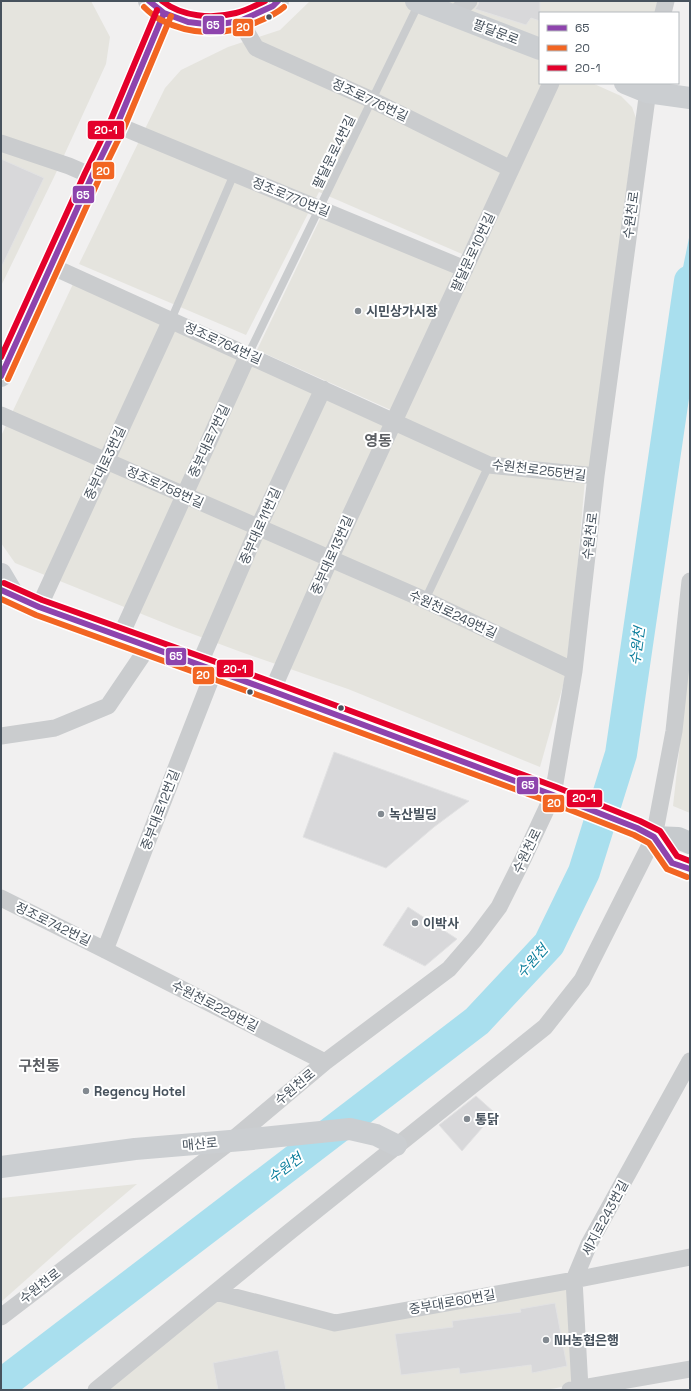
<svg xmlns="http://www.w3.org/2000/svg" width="691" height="1391" viewBox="0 0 691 1391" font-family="'Space Grotesk','Noto Sans KR',sans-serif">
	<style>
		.commercial { fill: #e5e4de }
		.water { fill: #a9dfee }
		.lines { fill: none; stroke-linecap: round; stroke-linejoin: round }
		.river { stroke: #a9dfee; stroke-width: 32 }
		.building { fill: #d8d8da; stroke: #e2e2e3 }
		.lane { stroke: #caccce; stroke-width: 8 }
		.street { stroke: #caccce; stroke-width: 17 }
		.secondary { stroke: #cbced1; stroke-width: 22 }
		.primary { stroke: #c6cacd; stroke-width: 22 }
		.bus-1-casing { stroke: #fff; stroke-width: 9 }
		.bus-2-casing { stroke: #fff; stroke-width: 9 }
		.bus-3-casing { stroke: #fff; stroke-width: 9 }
		.bus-1 { stroke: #8e44ad; stroke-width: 6 }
		.bus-2 { stroke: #f26522; stroke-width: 6 }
		.bus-3 { stroke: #e4002b; stroke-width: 6 }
		.bus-dot { fill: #47525d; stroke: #fff; stroke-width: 1.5 }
		.poi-dot { fill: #828990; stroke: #fff; stroke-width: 1.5 }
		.labels { text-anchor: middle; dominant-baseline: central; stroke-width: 4; stroke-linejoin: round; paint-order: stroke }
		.street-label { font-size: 13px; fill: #47525d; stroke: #fff }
		.poi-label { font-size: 13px; font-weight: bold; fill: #47525d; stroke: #fff; text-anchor: start }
		.water-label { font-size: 14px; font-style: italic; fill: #0c7e9c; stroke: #fff }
		.quarter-label { font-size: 15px; font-weight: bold; fill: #5c5f64; stroke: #fff }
		.line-badge { stroke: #fff; stroke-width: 1.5 }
		.badge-label { font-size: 11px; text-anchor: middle; font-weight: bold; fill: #fff }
	</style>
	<rect width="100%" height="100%" fill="#f1f0f0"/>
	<path class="commercial" d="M 1,1 L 91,1 L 110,37 L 106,64 L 55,175 L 1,286 Z
		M 310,1 L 660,1 L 658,13 L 540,13 L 540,83 L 547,83 L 462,254 L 319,192 L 246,335 L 79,264 L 165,88 L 181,70 L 228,47 L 280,30 Z
		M 555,83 L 592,83 L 621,96 L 632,107 L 636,118 L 589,472 L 491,461 L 400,419 Z
		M 321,217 L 458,271 L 391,410 L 257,350 Z
		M 73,284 L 490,468 L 585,479 L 575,595 L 564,682 L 540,767 L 348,689 L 241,652 L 174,627 L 15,563 L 1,543 L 1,436 Z
		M 690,655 L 690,813 L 673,806 Z
		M 137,1184 L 73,1238 L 1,1302 L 1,1198 Z
		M 567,1287 L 574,1385 L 545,1390 L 103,1390 L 218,1298 L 332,1329 Z"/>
	<path class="water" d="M 690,233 L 690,287 L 679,287 Z"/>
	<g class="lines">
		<path class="river" d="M 1,1385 L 477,1021 L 549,944 L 584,872 L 621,754 L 690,281"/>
	</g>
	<path class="building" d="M 479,1 L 540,1 L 540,21 L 531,18 L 526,25 L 475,9 L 478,5 Z
		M 1,159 L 44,178 L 1,268 Z
		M 334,752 L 469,801 L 434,827 L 386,868 L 303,837 Z
		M 408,907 L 457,939 L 425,966 L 383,945 Z
		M 476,1096 L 495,1113 L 462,1151 L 439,1125 Z
		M 555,1303 L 567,1366 L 532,1373 L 531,1365 L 460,1374 L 459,1368 L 401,1375 L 395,1334 L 453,1327 L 452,1321 L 521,1312 L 520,1309 Z
		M 278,1350 L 286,1390 L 218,1390 L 213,1363 Z"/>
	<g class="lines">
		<path class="lane" d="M 171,320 L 234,174
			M 248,355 L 419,3
			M 425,600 L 489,465"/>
		<path class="street" d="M 663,13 L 666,1
			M 453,15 L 469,1
			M 240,21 L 256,48 L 372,100 L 511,169
			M 117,125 L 465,269
			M 1,143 L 69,166 L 92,176
			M 51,266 L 489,465 L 596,476
			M 1,415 L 425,600 L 574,671
			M 39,607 L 171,320
			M 120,637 L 248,355
			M 199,665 L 258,528 L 323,389
			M 272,691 L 330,559 L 551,83
			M 1,736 L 55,728 L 108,706 L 148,647
			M 1,898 L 105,950 L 325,1062
			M 105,950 L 214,671
			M 216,1292 L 335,1323 L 574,1280 L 690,1257
			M 1,1317 L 231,1141 L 325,1062 L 449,969 L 475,939 L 499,907 L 524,857 L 553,795 L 574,671 L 596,476 L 649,83
			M 580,1388 L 574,1280 L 589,1244 L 690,1061
			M 96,1390 L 288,1233 L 545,1027 L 582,980 L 654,837 L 674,731 L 690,581
			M 570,1390 L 690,1369"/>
		<path class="secondary" d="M 149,1 L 164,13 L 188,22 L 214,25 L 240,21 L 273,6 L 278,1
			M 416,1 L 540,49
			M 625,83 L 647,92 L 690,98
			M 1,376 L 92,176 L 117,125 L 164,13
			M 1,574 L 14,596
			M 1,1167 L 135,1149 L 242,1140 L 350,1129 L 376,1135 L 396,1145"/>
		<path class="primary" d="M 1,590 L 39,607 L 148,647 L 272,691 L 553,795 L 637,828 L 654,837 L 672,863 L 690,869
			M 654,837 L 678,838 L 690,843"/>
		<defs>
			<path id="bus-1" d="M 149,1 L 164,13 L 188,22 L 214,25 L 240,21 L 273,6 L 278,1
				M 1,376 L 92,176 L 117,125 L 164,13
				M 1,590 L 39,607 L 272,691 L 553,795 L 637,828 L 654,837 L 672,863 L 690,869"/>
			<path id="bus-2" d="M 144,7 C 149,12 155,17 161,20 C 192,36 226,36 257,22 C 267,18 276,14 284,7
				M 8,379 L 99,179 L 124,128 L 171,16
				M 1,599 L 36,615 L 269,699 L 550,802 L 634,835 L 649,843 L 667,869 L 687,877"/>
			<path id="bus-3" d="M 162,1 C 182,17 212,19 236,13 C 246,11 256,5 265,1
				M 1,357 L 85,173 L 110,122 L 157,10
				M 4,583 L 42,600 L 275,683 L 556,787 L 640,821 L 660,831 L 677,856 L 690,861"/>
		</defs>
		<use href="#bus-1" class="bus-1-casing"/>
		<use href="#bus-2" class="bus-2-casing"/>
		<use href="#bus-3" class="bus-3-casing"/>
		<use href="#bus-1" class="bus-1"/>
		<use href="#bus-2" class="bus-2"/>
		<use href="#bus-3" class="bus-3"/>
	</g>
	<g class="bus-dot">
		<circle cx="269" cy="17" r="3.5"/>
		<circle cx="250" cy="692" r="3.5"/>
		<circle cx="341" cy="708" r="3.5"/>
	</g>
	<g class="poi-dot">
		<circle cx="358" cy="311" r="4"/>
		<circle cx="381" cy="814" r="4"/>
		<circle cx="415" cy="923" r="4"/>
		<circle cx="86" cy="1091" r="4"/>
		<circle cx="467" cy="1119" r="4"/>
		<circle cx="546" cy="1340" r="4"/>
	</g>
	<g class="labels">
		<g class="street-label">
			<text transform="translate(496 32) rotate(21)">팔달문로</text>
			<text transform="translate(370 100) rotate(25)">정조로776번길</text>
			<text transform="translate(334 152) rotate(-64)">팔달문로4번길</text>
			<text transform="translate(291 197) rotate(22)">정조로770번길</text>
			<text transform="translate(631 215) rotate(-82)">수원천로</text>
			<text transform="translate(473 252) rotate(-65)">팔달문로10번길</text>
			<text transform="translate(223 343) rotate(24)">정조로764번길</text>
			<text transform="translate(209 441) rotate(-65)">중부대로7번길</text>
			<text transform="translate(105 463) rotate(-65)">중부대로3번길</text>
			<text transform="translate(539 470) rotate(7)">수원천로255번길</text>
			<text transform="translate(165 487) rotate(24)">정조로758번길</text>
			<text transform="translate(260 526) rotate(-66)">중부대로11번길</text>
			<text transform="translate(590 536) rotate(-83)">수원천로</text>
			<text transform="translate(332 555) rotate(-66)">중부대로13번길</text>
			<text transform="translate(453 614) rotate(25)">수원천로249번길</text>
			<text transform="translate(160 810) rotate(-69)">중부대로12번길</text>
			<text transform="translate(527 851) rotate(-64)">수원천로</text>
			<text transform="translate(53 924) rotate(26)">정조로742번길</text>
			<text transform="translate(215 1006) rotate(27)">수원천로229번길</text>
			<text transform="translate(295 1087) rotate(-40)">수원천로</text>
			<text transform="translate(200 1144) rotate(-5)">매산로</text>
			<text transform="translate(605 1218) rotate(-62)">세지로243번길</text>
			<text transform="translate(40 1286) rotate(-38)">수원천로</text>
			<text transform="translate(452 1302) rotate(-10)">중부대로60번길</text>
		</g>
		<g class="poi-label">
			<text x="366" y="311">시민상가시장</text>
			<text x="389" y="814">녹산빌딩</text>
			<text x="423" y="923">이박사</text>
			<text x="94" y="1091">Regency Hotel</text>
			<text x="475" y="1119">통닭</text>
			<text x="554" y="1340">NH농협은행</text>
		</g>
		<g class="water-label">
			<text transform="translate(637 646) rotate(-82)">수원천</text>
			<text transform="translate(532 961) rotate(-48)">수원천</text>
			<text transform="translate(285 1168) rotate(-37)">수원천</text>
		</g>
		<g class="quarter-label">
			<text x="378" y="440">영동</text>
			<text x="39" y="1065">구천동</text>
		</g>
	</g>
	<g class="line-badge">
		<rect x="202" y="15" width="23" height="20" rx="4" fill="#8e44ad"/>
		<rect x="232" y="18" width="22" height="19" rx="4" fill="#f26522"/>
		<rect x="87" y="120" width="38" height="20" rx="4" fill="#e4002b"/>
		<rect x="92" y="161" width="23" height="19" rx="4" fill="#f26522"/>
		<rect x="72" y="185" width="23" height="19" rx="4" fill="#8e44ad"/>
		<rect x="165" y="647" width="22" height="19" rx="4" fill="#8e44ad"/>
		<rect x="216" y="659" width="38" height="19" rx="4" fill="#e4002b"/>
		<rect x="192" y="666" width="23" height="19" rx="4" fill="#f26522"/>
		<rect x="516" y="776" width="23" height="19" rx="4" fill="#8e44ad"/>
		<rect x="566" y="789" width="37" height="19" rx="4" fill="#e4002b"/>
		<rect x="542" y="794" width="23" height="19" rx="4" fill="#f26522"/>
	</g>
	<g class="badge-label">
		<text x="213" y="29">65</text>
		<text x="243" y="31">20</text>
		<text x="106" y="134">20-1</text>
		<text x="103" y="175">20</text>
		<text x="83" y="199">65</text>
		<text x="176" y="660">65</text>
		<text x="235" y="673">20-1</text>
		<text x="203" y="679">20</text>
		<text x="528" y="789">65</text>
		<text x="584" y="802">20-1</text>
		<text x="554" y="807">20</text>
	</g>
	<rect width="691" height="1391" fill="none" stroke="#47525d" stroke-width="4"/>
	<rect x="539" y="12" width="140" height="72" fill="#ffffff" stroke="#b5babe"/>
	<rect x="547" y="25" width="20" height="6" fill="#8e44ad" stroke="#b5babe"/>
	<text x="575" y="32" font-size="12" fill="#47525d">65</text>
	<rect x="547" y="45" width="20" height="6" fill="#f26522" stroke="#b5babe"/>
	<text x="575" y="52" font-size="12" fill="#47525d">20</text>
	<rect x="547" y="65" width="20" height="6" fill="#e4002b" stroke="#b5babe"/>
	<text x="575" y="72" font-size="12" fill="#47525d">20-1</text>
</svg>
